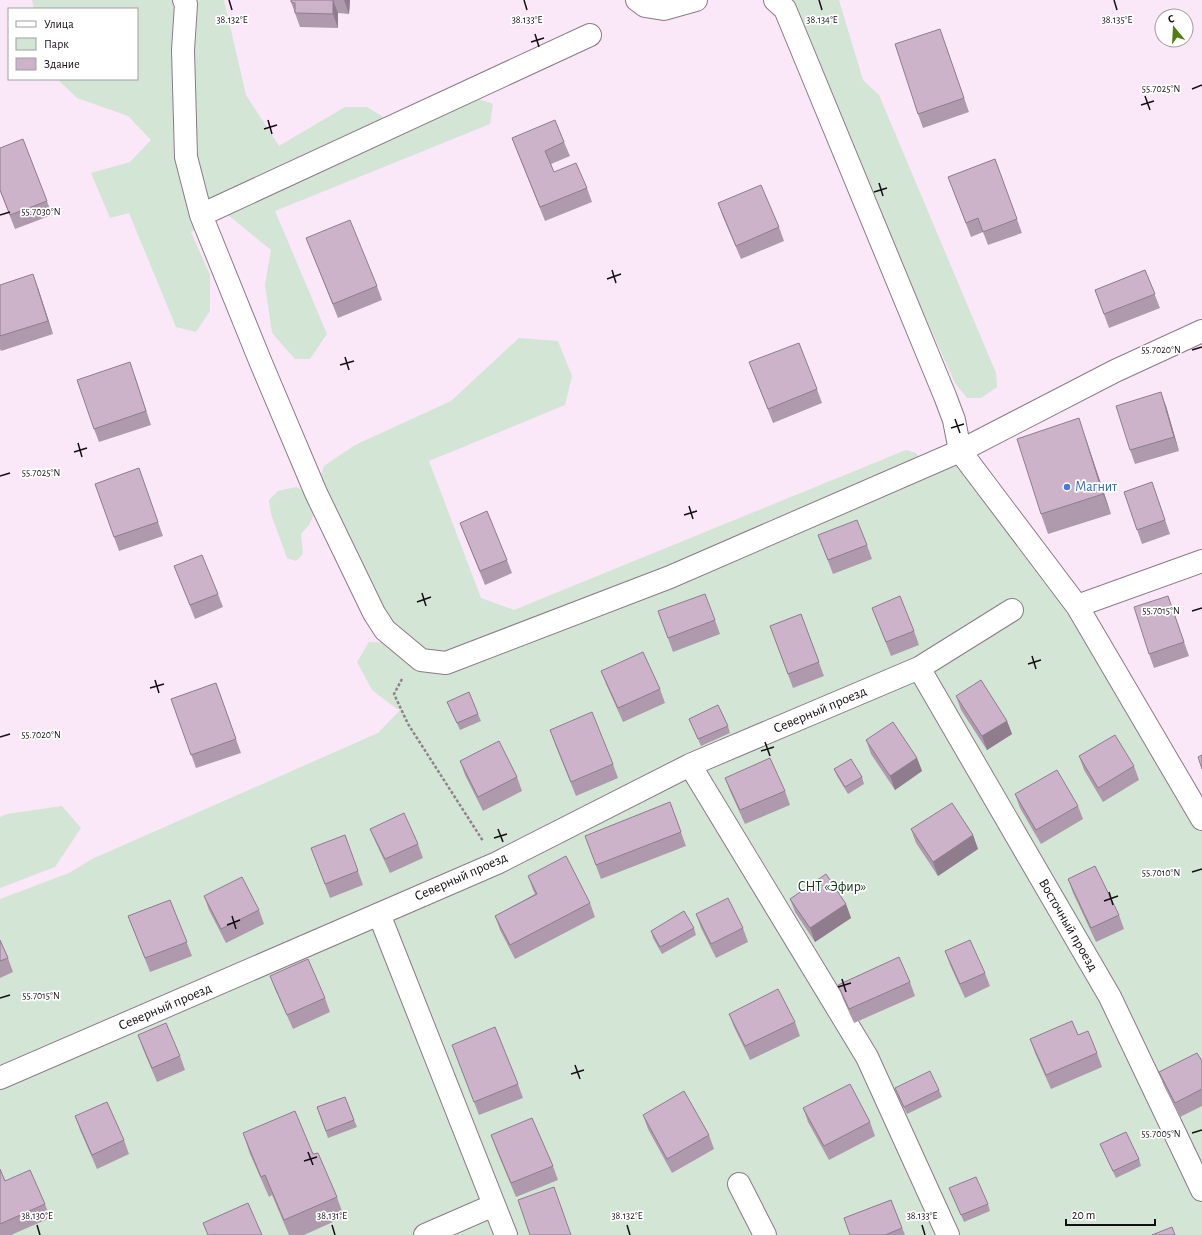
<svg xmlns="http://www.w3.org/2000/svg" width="1202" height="1235" viewBox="0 0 1202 1235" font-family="'Alegreya Sans',sans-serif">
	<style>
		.green { fill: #d3e5d5 }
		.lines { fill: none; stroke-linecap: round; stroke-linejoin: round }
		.minor-casing { stroke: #8b7a89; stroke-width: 24 }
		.path { stroke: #8f828d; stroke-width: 2.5; stroke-dasharray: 3 2; stroke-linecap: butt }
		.minor { stroke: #fff; stroke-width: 22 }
		.wall { fill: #af9aad }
		.shaded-wall { fill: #8f7d8d }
		.building { fill: #ccb3c9; stroke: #8f7d8d }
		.ticks { fill: none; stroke: #150f14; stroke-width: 1.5 }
		.shop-dot { fill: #3f7fe0; stroke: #fff; stroke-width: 1.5 }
		.labels { text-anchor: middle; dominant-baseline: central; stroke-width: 3.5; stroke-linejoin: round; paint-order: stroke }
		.shop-label { font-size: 14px; fill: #366cbe; stroke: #fff; text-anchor: start }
		.street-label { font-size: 14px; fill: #150f14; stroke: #fff }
		.park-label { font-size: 14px; fill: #0d3717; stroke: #fff }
		.ticks-label { font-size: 10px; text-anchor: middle; fill: #150f14; stroke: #fff; stroke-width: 3.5; stroke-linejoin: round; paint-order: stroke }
	</style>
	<rect width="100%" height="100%" fill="#fae7f7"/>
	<path class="green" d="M 32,0 L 224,0 L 246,95 L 279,146 L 345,107 L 367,107 L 404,130 L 473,97 L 493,104 L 490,124 L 275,211 L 327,334 L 310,359 L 295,359 L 272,333 L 265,285 L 271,250 L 228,215 L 191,232 L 210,275 L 210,311 L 196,332 L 176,327 L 129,213 L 110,218 L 91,173 L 130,162 L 151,140 L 128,116 L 77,98 L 57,79 L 137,79 L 137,9 L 34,9 Z
		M 787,0 L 839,0 L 863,80 L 879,95 L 996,373 L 997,387 L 981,398 L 967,398 L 955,383 L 823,91 Z
		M 519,338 L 558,341 L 572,376 L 565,405 L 429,461 L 481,598 L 514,610 L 906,450 L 916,453 L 921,461 L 911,469 L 440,657 L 421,655 L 386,622 L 317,487 L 324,466 L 355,445 L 451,401 Z
		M 960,451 L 1070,607 L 1202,820 L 1202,1235 L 0,1235 L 0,899 L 69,873 L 92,859 L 378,733 L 401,709 L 397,709 L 372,690 L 357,662 L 369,642 L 392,643 L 431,672 Z
		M 296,487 L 309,493 L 316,510 L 309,525 L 301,534 L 303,554 L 296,561 L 287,558 L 271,514 L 269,500 L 278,491 Z
		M 62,806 L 81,828 L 55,867 L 0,888 L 0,817 L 7,814 Z"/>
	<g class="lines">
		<defs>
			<path id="minor" d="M 184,0 L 186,4 L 183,50 L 186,157 L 201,215 L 261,363 L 316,493 L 374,613 L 385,630 L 421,660 L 446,663 L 670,577 L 960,451 L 1077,606 L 1202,819
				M 637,0 L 645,6 L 664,9 L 696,0
				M 775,0 L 785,9 L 945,396 L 954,420 L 960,451 L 1115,371 L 1202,331
				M 201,215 L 590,35
				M 1077,606 L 1202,561
				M 919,668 L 1110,997 L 1202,1190
				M 690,765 L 867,1057 L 948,1235
				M 379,914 L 506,1235
				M 0,1078 L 497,863 L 690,765 L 919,668 L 1012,610
				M 739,1184 L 765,1235
				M 425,1235 L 494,1205"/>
		</defs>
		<use href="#minor" class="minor-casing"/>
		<path class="path" d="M 402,679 L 394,694 L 408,724 L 483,841"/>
		<use href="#minor" class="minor"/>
	</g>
	<path class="wall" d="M 291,0 L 350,0 L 349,14 L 338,13 L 338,28 L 300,27 L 291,2 Z
		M 940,29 L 969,112 L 923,128 L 918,114 Z
		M 512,138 L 564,142 L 570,156 L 551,164 L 554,172 L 587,188 L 592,202 L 545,221 L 517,151 Z
		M 995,159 L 1022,233 L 988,245 L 983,232 L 971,237 L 948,177 Z
		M 0,191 L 47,201 L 52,215 L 15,229 Z
		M 718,203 L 779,227 L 784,241 L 741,259 L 723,217 Z
		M 306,238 L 377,286 L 382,300 L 338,318 Z
		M 1145,270 L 1160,308 L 1109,328 L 1095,290 Z
		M 0,285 L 38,288 L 53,334 L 1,351 L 0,349 Z
		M 749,362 L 817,389 L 822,403 L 773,423 Z
		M 135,376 L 151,425 L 99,442 L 94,429 Z
		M 1166,406 L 1179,451 L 1135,464 L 1130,450 Z
		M 1086,439 L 1111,514 L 1048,534 L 1041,514 Z
		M 139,468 L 163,536 L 119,551 L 95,484 Z
		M 1152,482 L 1170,534 L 1142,544 L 1124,492 Z
		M 460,523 L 507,560 L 512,573 L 485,585 L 465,536 Z
		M 818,535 L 867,545 L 872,559 L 833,574 Z
		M 174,566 L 218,594 L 223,607 L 195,619 Z
		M 1168,596 L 1189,656 L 1154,668 L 1149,654 Z
		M 872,608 L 914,631 L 919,645 L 891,656 Z
		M 658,611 L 715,620 L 720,634 L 673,652 Z
		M 801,614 L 824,676 L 793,688 L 770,626 Z
		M 601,671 L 660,689 L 665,703 L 623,722 L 606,684 Z
		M 216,683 L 241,753 L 196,768 L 171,699 Z
		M 956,696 L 1007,721 L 1012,734 L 987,750 L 961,710 Z
		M 447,702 L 478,714 L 481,721 L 460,730 Z
		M 689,719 L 728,726 L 730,733 L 701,746 Z
		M 550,730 L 613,764 L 618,778 L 576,796 L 555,744 Z
		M 866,740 L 917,758 L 922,771 L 895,790 L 871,754 Z
		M 1079,756 L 1134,766 L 1139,780 L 1103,802 L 1084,770 Z
		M 460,761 L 517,777 L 522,791 L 483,811 L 465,775 Z
		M 834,769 L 862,777 L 864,784 L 848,794 L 837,776 Z
		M 725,778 L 785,791 L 790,805 L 745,824 L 730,791 Z
		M 1015,794 L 1078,806 L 1083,819 L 1041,844 L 1020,808 Z
		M 670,802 L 686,846 L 601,879 L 585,836 Z
		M 370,829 L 418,844 L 423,858 L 390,873 L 376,843 Z
		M 911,829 L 973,835 L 978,849 L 938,876 L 916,843 Z
		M 345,835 L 363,885 L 330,898 L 311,848 Z
		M 528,876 L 590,903 L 595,917 L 515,959 L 500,930 L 495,916 L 535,894 L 533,890 Z
		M 1068,879 L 1119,915 L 1124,929 L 1096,942 L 1073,893 Z
		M 204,896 L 259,910 L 264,924 L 226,943 L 209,910 Z
		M 790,899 L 846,904 L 851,918 L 815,942 L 795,912 Z
		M 170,900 L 192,956 L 150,972 L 128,916 Z
		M 696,914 L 743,928 L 748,942 L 716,958 L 701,928 Z
		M 694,928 L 696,935 L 662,954 L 653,938 L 651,931 Z
		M 0,940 L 8,958 L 13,972 L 0,978 Z
		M 945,951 L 985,973 L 990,986 L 965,998 L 950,965 Z
		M 270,976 L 325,998 L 330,1012 L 293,1029 L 275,989 Z
		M 910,982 L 915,996 L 854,1023 L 843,999 L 838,985 Z
		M 729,1014 L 795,1022 L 800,1036 L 750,1060 L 734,1027 Z
		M 138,1035 L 180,1056 L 185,1070 L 157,1082 L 143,1049 Z
		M 1078,1035 L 1097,1053 L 1102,1067 L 1051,1089 L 1035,1053 L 1030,1039 Z
		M 452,1045 L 518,1084 L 523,1098 L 479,1115 Z
		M 1202,1061 L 1202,1106 L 1180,1117 L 1164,1086 L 1159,1072 Z
		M 895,1088 L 939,1090 L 942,1097 L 907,1114 L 897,1095 Z
		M 345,1097 L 357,1127 L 328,1138 L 317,1107 Z
		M 803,1108 L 870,1122 L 875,1136 L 829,1160 L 808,1122 Z
		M 643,1115 L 709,1135 L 714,1149 L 672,1173 L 648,1129 Z
		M 75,1116 L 124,1140 L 129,1154 L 97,1169 L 80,1130 Z
		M 243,1133 L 337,1197 L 344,1217 L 304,1235 L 289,1235 L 272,1195 L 269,1197 L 250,1154 Z
		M 491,1135 L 553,1166 L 558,1180 L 516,1197 L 496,1149 Z
		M 1100,1144 L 1139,1159 L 1141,1166 L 1116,1178 L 1103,1151 Z
		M 0,1169 L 5,1181 L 45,1204 L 50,1218 L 11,1235 L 0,1235 Z
		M 949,1188 L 988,1204 L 990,1211 L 964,1222 Z
		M 891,1200 L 905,1235 L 850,1235 L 844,1218 Z"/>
	<path class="shaded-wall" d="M 333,0 L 338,13 L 338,28 L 333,14 Z
		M 344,0 L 350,0 L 349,14 Z
		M 33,274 L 38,288 L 53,334 L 48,321 Z
		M 1161,392 L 1166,406 L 1179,451 L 1174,437 Z
		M 1079,418 L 1111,514 L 1103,494 Z
		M 1007,721 L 1012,734 L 987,750 L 982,736 Z
		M 917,758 L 922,771 L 895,790 L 890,776 Z
		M 973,835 L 978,849 L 938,876 L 933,862 Z
		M 846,904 L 851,918 L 815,942 L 810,928 Z"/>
	<path class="building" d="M 291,0 L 333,0 L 333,14 L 295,13 L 295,3 L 291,2 Z
		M 940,29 L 964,98 L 918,114 L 895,44 Z
		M 555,120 L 564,142 L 545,151 L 554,172 L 576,163 L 587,188 L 540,207 L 512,138 Z
		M 23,139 L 47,201 L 10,215 L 0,190 L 0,148 Z
		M 995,159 L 1017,219 L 983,232 L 978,218 L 966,223 L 948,177 Z
		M 761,185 L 779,227 L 736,246 L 718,203 Z
		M 350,220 L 377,286 L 333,304 L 306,238 Z
		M 1145,270 L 1155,294 L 1104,314 L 1095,290 Z
		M 33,274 L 48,321 L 0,336 L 0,285 Z
		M 799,343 L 817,389 L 768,409 L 749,362 Z
		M 130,362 L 146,411 L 94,429 L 77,380 Z
		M 1161,392 L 1174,437 L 1130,450 L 1116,406 Z
		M 1079,418 L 1103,494 L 1041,514 L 1017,439 Z
		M 139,468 L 158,522 L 114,537 L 95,484 Z
		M 1152,482 L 1165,520 L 1137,530 L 1124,492 Z
		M 487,511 L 507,560 L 480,571 L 460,523 Z
		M 857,520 L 867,545 L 828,560 L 818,535 Z
		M 202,555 L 218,594 L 190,605 L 174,566 Z
		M 705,594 L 715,620 L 668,638 L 658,611 Z
		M 900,596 L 914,631 L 886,642 L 872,608 Z
		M 1168,596 L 1184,642 L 1149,654 L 1134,607 Z
		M 801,614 L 819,662 L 788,674 L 770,626 Z
		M 643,652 L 660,689 L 618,708 L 601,671 Z
		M 981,680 L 1007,721 L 982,736 L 956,696 Z
		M 216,683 L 236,739 L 191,755 L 171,699 Z
		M 469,692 L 478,714 L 457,723 L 447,702 Z
		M 718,705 L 728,726 L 698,739 L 689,719 Z
		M 592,712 L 613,764 L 571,782 L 550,730 Z
		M 893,722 L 917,758 L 890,776 L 866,740 Z
		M 1115,735 L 1134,766 L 1098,788 L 1079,756 Z
		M 499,741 L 517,777 L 478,797 L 460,761 Z
		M 1202,755 L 1202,769 L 1198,757 Z
		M 770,758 L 785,791 L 740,810 L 725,778 Z
		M 851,759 L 862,777 L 845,787 L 834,769 Z
		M 1057,770 L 1078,806 L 1036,830 L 1015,794 Z
		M 670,802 L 681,832 L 596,865 L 585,836 Z
		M 952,803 L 973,835 L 933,862 L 911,829 Z
		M 404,813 L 418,844 L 385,859 L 370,829 Z
		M 345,835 L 358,871 L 325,884 L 311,848 Z
		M 566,856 L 590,903 L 510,945 L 495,916 L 537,894 L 528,876 Z
		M 1095,866 L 1119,915 L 1091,928 L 1068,879 Z
		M 826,874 L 846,904 L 810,928 L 790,899 Z
		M 242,877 L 259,910 L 221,929 L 204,896 Z
		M 728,898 L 743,928 L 711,944 L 696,914 Z
		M 170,900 L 187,942 L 145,958 L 128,916 Z
		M 684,911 L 694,928 L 660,947 L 651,931 Z
		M 0,940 L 8,958 L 0,961 Z
		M 970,940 L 985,973 L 960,984 L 945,951 Z
		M 899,957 L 910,982 L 849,1009 L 838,985 Z
		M 308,959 L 325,998 L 287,1015 L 270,976 Z
		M 778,989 L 795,1022 L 745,1046 L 729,1014 Z
		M 1072,1021 L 1078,1035 L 1088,1031 L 1097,1053 L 1046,1075 L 1030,1039 Z
		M 166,1023 L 180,1056 L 152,1068 L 138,1035 Z
		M 495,1027 L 518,1084 L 474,1102 L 452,1045 Z
		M 1197,1053 L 1202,1061 L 1202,1089 L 1175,1103 L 1159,1072 Z
		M 930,1071 L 939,1090 L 904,1107 L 895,1088 Z
		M 850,1084 L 870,1122 L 824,1146 L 803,1108 Z
		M 684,1091 L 709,1135 L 667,1159 L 643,1115 Z
		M 345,1097 L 354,1120 L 326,1131 L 317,1107 Z
		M 107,1102 L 124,1140 L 92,1155 L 75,1116 Z
		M 295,1111 L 313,1154 L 318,1153 L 337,1197 L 284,1220 L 265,1175 L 261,1177 L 243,1133 Z
		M 532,1118 L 553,1166 L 511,1183 L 491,1135 Z
		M 1126,1132 L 1139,1159 L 1113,1171 L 1100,1144 Z
		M 0,1169 L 5,1181 L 30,1170 L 45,1204 L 0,1224 Z
		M 976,1177 L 988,1204 L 961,1215 L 949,1188 Z
		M 554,1187 L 571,1235 L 530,1235 L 518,1200 Z
		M 891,1200 L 902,1228 L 885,1235 L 850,1235 L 844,1218 Z
		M 248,1203 L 262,1235 L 208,1235 L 203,1223 Z
		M 1172,1227 L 1175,1235 L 1152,1235 Z"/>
	<path class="ticks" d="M 229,0 L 232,10M 524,0 L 527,10M 819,0 L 822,10M 1114,0 L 1117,10M 535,34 L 539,47M 531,42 L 544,38M 1192,89 L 1202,85M 1145,96 L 1150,110M 1141,105 L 1154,101M 268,120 L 272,134M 264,129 L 277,125M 879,183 L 883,196M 874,192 L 887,188M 0,215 L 10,212M 612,270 L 616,283M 607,279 L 621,274M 1192,350 L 1202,347M 345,357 L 349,370M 340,365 L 354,361M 955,419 L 960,433M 951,428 L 964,424M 78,443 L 82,457M 74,452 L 87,448M 0,476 L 10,473M 689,506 L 693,519M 684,515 L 697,511M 422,593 L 426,606M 417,602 L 431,597M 1192,611 L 1202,608M 1032,656 L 1036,669M 1028,664 L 1041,660M 155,680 L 159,693M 150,688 L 164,684M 0,737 L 10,734M 765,742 L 770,756M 761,751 L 774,747M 498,829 L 503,842M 494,838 L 507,834M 1192,872 L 1202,869M 1109,892 L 1113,905M 1104,901 L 1118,896M 232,916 L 236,929M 227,925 L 240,920M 842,979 L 846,992M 838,987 L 851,983M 0,998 L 10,995M 575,1065 L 580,1079M 571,1074 L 584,1070M 1192,1133 L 1202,1130M 308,1152 L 313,1165M 304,1161 L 317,1157M 37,1225 L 40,1235M 332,1225 L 335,1235M 627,1225 L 630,1235M 922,1225 L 925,1235"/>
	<circle class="shop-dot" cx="1067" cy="487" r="4"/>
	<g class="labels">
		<g class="shop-label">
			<text x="1075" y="487">Магнит</text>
		</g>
		<g class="street-label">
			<text transform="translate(820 710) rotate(-23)">Северный проезд</text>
			<text transform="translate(461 877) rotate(-24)">Северный проезд</text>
			<text transform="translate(1068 925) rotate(60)">Восточный проезд</text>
			<text transform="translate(165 1007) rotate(-23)">Северный проезд</text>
		</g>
		<g class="park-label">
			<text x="832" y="887">СНТ «Эфир»</text>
		</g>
	</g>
	<g class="ticks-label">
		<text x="232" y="23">38.132°E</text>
		<text x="527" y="23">38.133°E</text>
		<text x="822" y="23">38.134°E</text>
		<text x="1117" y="23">38.135°E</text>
		<text x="1161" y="92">55.7025°N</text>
		<text x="41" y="215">55.7030°N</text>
		<text x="1161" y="353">55.7020°N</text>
		<text x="41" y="476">55.7025°N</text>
		<text x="1161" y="614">55.7015°N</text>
		<text x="41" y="738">55.7020°N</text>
		<text x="1161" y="876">55.7010°N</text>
		<text x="41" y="999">55.7015°N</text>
		<text x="1161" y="1137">55.7005°N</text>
		<text x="37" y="1219">38.130°E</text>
		<text x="332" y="1219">38.131°E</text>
		<text x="627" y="1219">38.132°E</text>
		<text x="922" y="1219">38.133°E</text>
	</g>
	<rect x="8" y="8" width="130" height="72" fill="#ffffff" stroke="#a19fa1"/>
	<rect x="16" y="21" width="20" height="6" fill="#ffffff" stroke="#a19fa1"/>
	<text x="44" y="28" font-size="12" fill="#150f14">Улица</text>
	<rect x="16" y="38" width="20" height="12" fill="#d3e5d5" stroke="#a19fa1"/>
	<text x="44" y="48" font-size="12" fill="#150f14">Парк</text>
	<rect x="16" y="58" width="20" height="12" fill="#ccb3c9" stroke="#a19fa1"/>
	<text x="44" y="68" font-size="12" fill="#150f14">Здание</text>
	<g transform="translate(1174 28) rotate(342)"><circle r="19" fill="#ffffff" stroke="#a19fa1"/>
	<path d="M0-3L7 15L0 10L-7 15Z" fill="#4e7e0b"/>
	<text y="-6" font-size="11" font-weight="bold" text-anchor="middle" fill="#150f14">С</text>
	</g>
	<path d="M1066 1219v6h89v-6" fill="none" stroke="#150f14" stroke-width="2"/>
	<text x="1072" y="1219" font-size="12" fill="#150f14" stroke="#ffffff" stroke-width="3" paint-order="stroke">20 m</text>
</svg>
